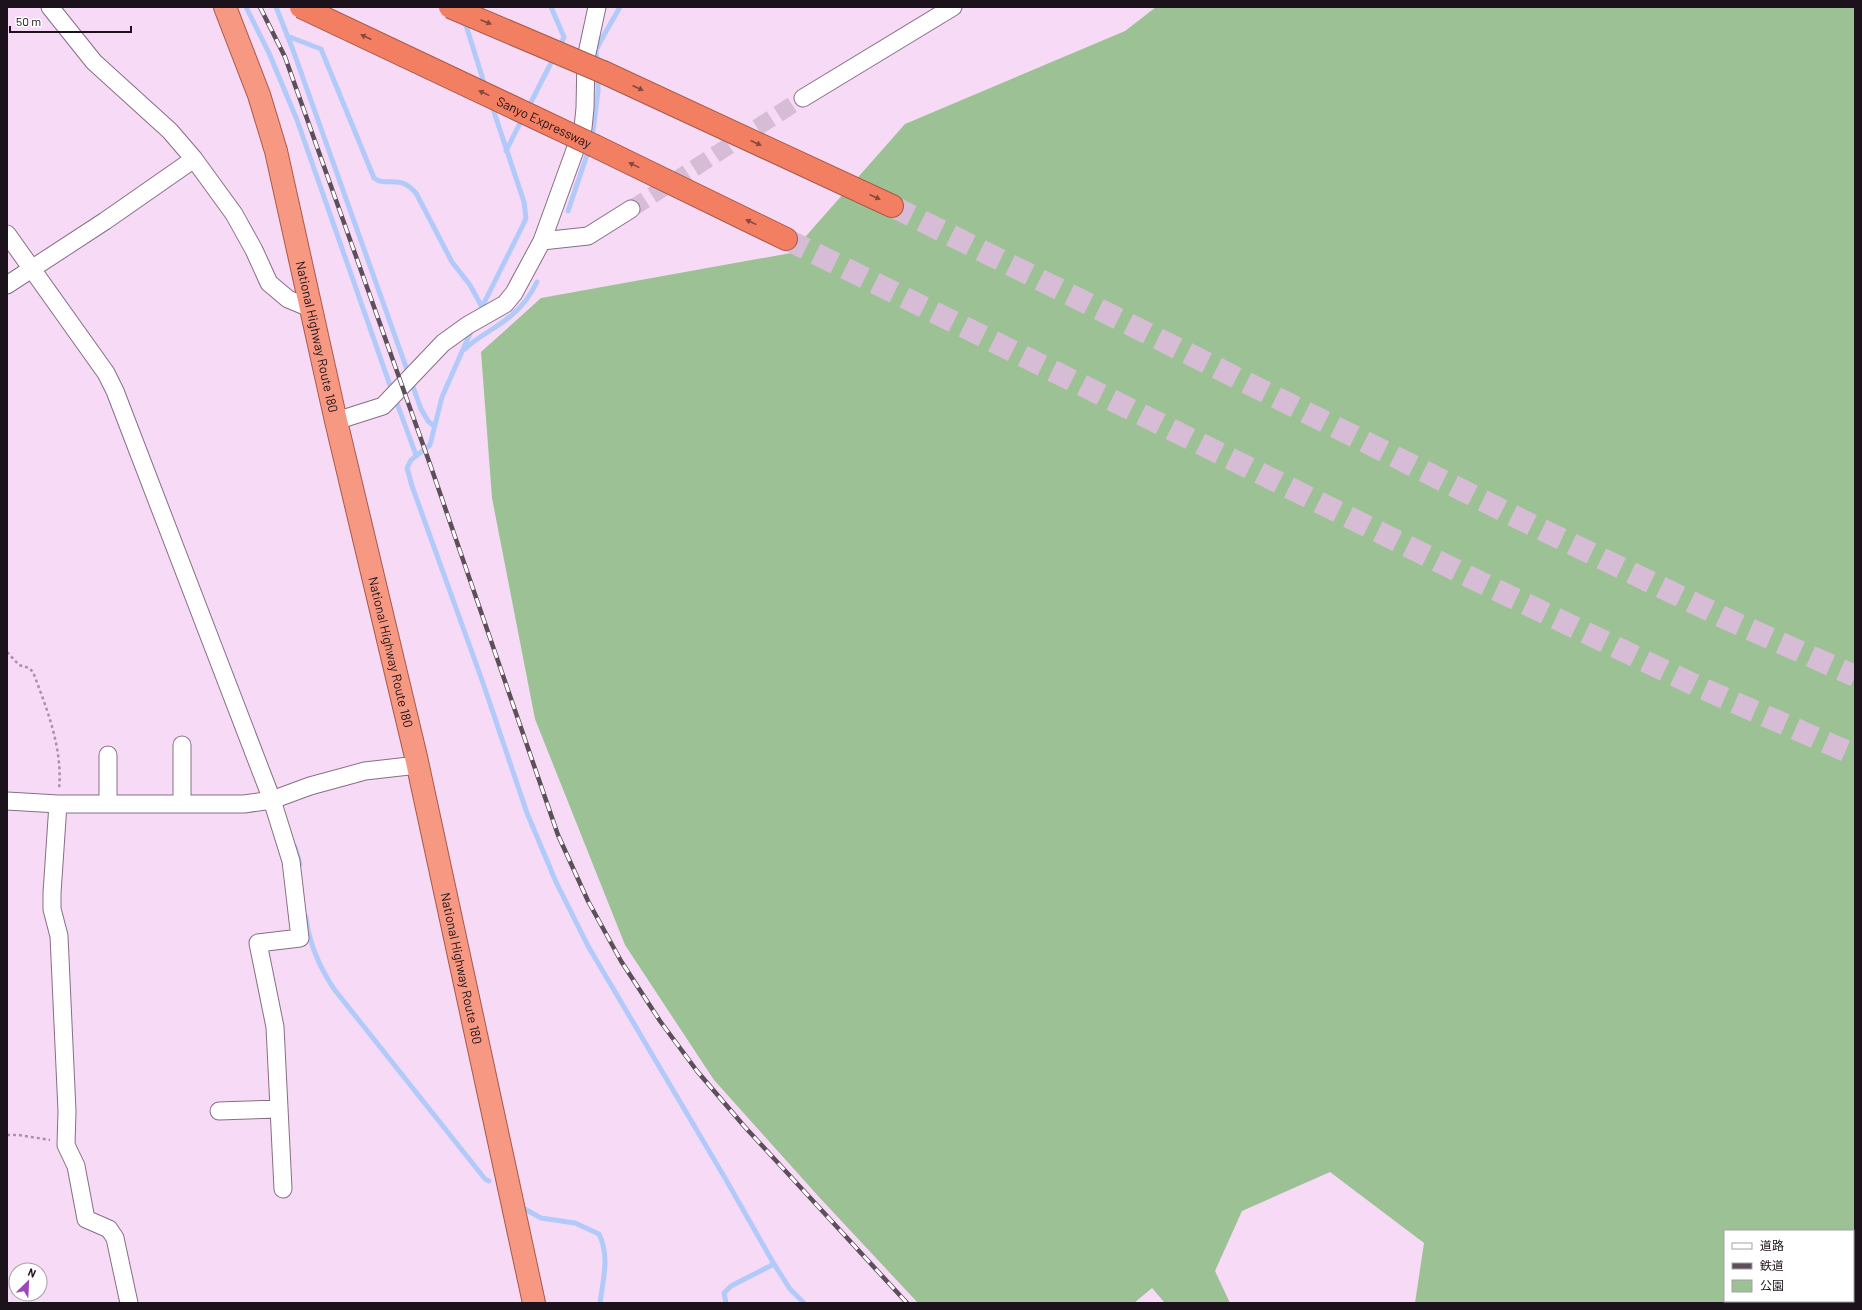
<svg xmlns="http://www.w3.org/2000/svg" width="1862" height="1310" viewBox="0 0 1862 1310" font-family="Barlow,'Noto Sans JP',sans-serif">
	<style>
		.green { fill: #9cc194; fill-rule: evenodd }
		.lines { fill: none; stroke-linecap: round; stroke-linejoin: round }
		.stream { stroke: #b2cafa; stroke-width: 5 }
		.minor-tunnel { stroke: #d6bdd5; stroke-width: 17; stroke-dasharray: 17 8; stroke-linecap: butt }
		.motorway-tunnel { stroke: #d6bdd5; stroke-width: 22; stroke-dasharray: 22 11; stroke-linecap: butt }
		.minor-casing { stroke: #876e86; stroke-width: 19 }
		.trunk-casing { stroke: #a75949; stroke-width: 24 }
		.motorway-casing { stroke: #a75949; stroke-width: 24 }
		.path { stroke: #a792a7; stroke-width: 2.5; stroke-dasharray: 3 3; stroke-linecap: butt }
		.minor { stroke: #fff; stroke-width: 17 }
		.trunk { stroke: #f69882; stroke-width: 22 }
		.motorway { stroke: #f37f62; stroke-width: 22 }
		.rail-casing { stroke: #5d4e5c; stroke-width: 4.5 }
		.rail { stroke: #fff; stroke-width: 3; stroke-dasharray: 9; stroke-linecap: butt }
		.motorway-bridge-casing { stroke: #a75949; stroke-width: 24; stroke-linecap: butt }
		.motorway-bridge { stroke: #f37f62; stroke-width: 22 }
		.oneway { fill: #87483e }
		.labels { text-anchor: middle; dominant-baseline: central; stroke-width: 4; stroke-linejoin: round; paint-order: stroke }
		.street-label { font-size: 13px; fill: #1b121b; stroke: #fff }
	</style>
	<rect width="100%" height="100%" fill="#f7dbf6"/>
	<path class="green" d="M 1156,7 L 1855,7 L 1855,1303 L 1415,1303 L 1424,1243 L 1330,1172 L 1242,1211 L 1215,1271 L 1230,1303 L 1165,1303 L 1152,1288 L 1134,1303 L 918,1303 L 819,1197 L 714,1080 L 625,945 L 535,719 L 492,498 L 481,352 L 541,298 L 791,253 L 905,124 L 1125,31 ZM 1725,1231 L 1853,1231 L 1853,1301 L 1725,1301 Z"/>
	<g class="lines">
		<path class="stream" d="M 246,7 L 269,53 L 297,120 L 392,391
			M 276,7 L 293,50 L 421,409 L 428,421 L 434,426
			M 551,7 L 564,37 L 559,48
			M 464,19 L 485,86
			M 287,36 L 321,49 L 374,178 C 387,188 398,173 416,193 L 452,262 L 470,285 L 482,307
			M 597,64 L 596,51 L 600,42 L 620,7
			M 528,108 L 554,57
			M 592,139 L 598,92 L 598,76
			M 506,151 L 523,117
			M 568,211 L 589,149
			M 479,313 L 523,225 L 526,218 L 524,202 L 491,103
			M 472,329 L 442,397 L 430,445 L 411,460 L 407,468 L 412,486 L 483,683 L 527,813 L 556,882 L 588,946 L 725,1178 L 774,1264 L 790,1289 L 804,1303
			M 465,349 C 479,335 498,328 513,314 C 524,305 531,294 537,282
			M 395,398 L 416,455
			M 295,847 L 300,864
			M 306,917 C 309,943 320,968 334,989 L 485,1179 L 489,1181
			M 523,1208 L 541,1218 L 575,1223 L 599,1234 C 610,1257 603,1279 600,1303
			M 726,1303 L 724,1293 L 731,1286 L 774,1264"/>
		<path class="minor-tunnel" d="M 631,209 L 803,98"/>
		<path class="motorway-tunnel" d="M 892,206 L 1520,519 L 1729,620 L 1855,676
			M 786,239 L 1484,584 L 1697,686 L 1855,755"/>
		<defs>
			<path id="minor" d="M 50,7 L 94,62 L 170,131 L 194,159 L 234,214 L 254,250 L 269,283 L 288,299 L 312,309
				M 803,98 L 953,7
				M 7,234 L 106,373 L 115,391 L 272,800 L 291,861 L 300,938 L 258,943 L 275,1027 L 283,1189
				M 542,241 L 588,236 L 631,209
				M 7,285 L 105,221 L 194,159
				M 336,421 L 383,406 L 443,343 L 468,325 L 505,304 L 514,293 L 542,241 L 583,128 L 585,108 L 586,58 L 597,7
				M 108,755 L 108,804
				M 7,801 L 58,804 L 244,804 L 272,800 L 310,786 L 365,771 L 418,765
				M 58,804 L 52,893 L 52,909 L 59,936 L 67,1111 L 66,1145 L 76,1166 L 86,1219 L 109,1229 L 115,1238 L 129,1303
				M 182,804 L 182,745
				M 219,1111 L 279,1109"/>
			<g id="trunk">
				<path id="s1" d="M 225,7 L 259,95 L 276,151 L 336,421 L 416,757 L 534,1303"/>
			</g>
			<path id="motorway" d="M 603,72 L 892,206
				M 595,146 L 786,239"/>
		</defs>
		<use href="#minor" class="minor-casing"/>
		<use href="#trunk" class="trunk-casing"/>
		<use href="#motorway" class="motorway-casing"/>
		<path class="path" d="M 7,652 L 19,665 L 29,668 L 33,672 C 47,709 63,749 59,789
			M 7,1135 L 19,1135 L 50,1140"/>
		<use href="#minor" class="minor"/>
		<use href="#trunk" class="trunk"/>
		<use href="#motorway" class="motorway"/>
		<defs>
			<path id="rail" d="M 260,7 L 285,57 L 431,467 L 558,835 L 588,901 L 621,961 L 660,1021 L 697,1071 L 744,1126 L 907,1303"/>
		</defs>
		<use href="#rail" class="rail-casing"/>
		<use href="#rail" class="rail"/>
		<defs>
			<g id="motorway-bridge">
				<path id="s2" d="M 301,7 L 595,146"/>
				<path d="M 450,7 L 603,72"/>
			</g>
		</defs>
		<use href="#motorway-bridge" class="motorway-bridge-casing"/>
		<use href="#motorway-bridge" class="motorway-bridge"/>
	</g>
	<defs><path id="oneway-solid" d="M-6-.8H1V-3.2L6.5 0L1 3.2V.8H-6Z"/></defs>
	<g class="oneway">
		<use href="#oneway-solid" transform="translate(486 22) rotate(23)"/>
		<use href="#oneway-solid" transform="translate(366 37) rotate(-155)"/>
		<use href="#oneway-solid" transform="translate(638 88) rotate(25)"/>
		<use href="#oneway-solid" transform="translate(484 93) rotate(-154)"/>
		<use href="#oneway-solid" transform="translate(756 143) rotate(25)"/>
		<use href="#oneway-solid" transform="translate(634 165) rotate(-154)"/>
		<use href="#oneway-solid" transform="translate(875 197) rotate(25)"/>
		<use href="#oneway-solid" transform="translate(751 222) rotate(-154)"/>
	</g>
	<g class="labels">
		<g class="street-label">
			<text stroke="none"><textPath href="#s2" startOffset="269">Sanyo Expressway</textPath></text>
			<text stroke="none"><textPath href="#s1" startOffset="343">National Highway Route 180</textPath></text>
			<text stroke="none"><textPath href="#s1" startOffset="667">National Highway Route 180</textPath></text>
			<text stroke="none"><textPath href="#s1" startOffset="991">National Highway Route 180</textPath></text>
		</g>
	</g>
	<rect width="1862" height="1310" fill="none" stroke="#1b121b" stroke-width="16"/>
	<rect x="1724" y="1230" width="130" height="72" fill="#ffffff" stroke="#a4a0a4"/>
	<rect x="1732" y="1243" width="20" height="6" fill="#ffffff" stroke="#a4a0a4"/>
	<text x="1760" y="1250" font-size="12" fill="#1b121b">道路</text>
	<rect x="1732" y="1263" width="20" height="6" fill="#5d4e5c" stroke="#a4a0a4"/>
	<text x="1760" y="1270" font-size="12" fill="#1b121b">鉄道</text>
	<rect x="1732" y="1280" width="20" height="12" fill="#9cc194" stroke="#a4a0a4"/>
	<text x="1760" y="1290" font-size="12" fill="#1b121b">公園</text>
	<g transform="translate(28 1282) rotate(24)"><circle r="19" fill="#ffffff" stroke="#a4a0a4"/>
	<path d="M0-3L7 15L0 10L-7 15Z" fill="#9949b8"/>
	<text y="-6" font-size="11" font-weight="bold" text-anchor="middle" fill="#1b121b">N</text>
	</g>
	<path d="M10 26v6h121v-6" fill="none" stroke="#1b121b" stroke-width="2"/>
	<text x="16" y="26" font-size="12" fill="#1b121b" stroke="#ffffff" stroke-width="3" paint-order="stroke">50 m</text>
</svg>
